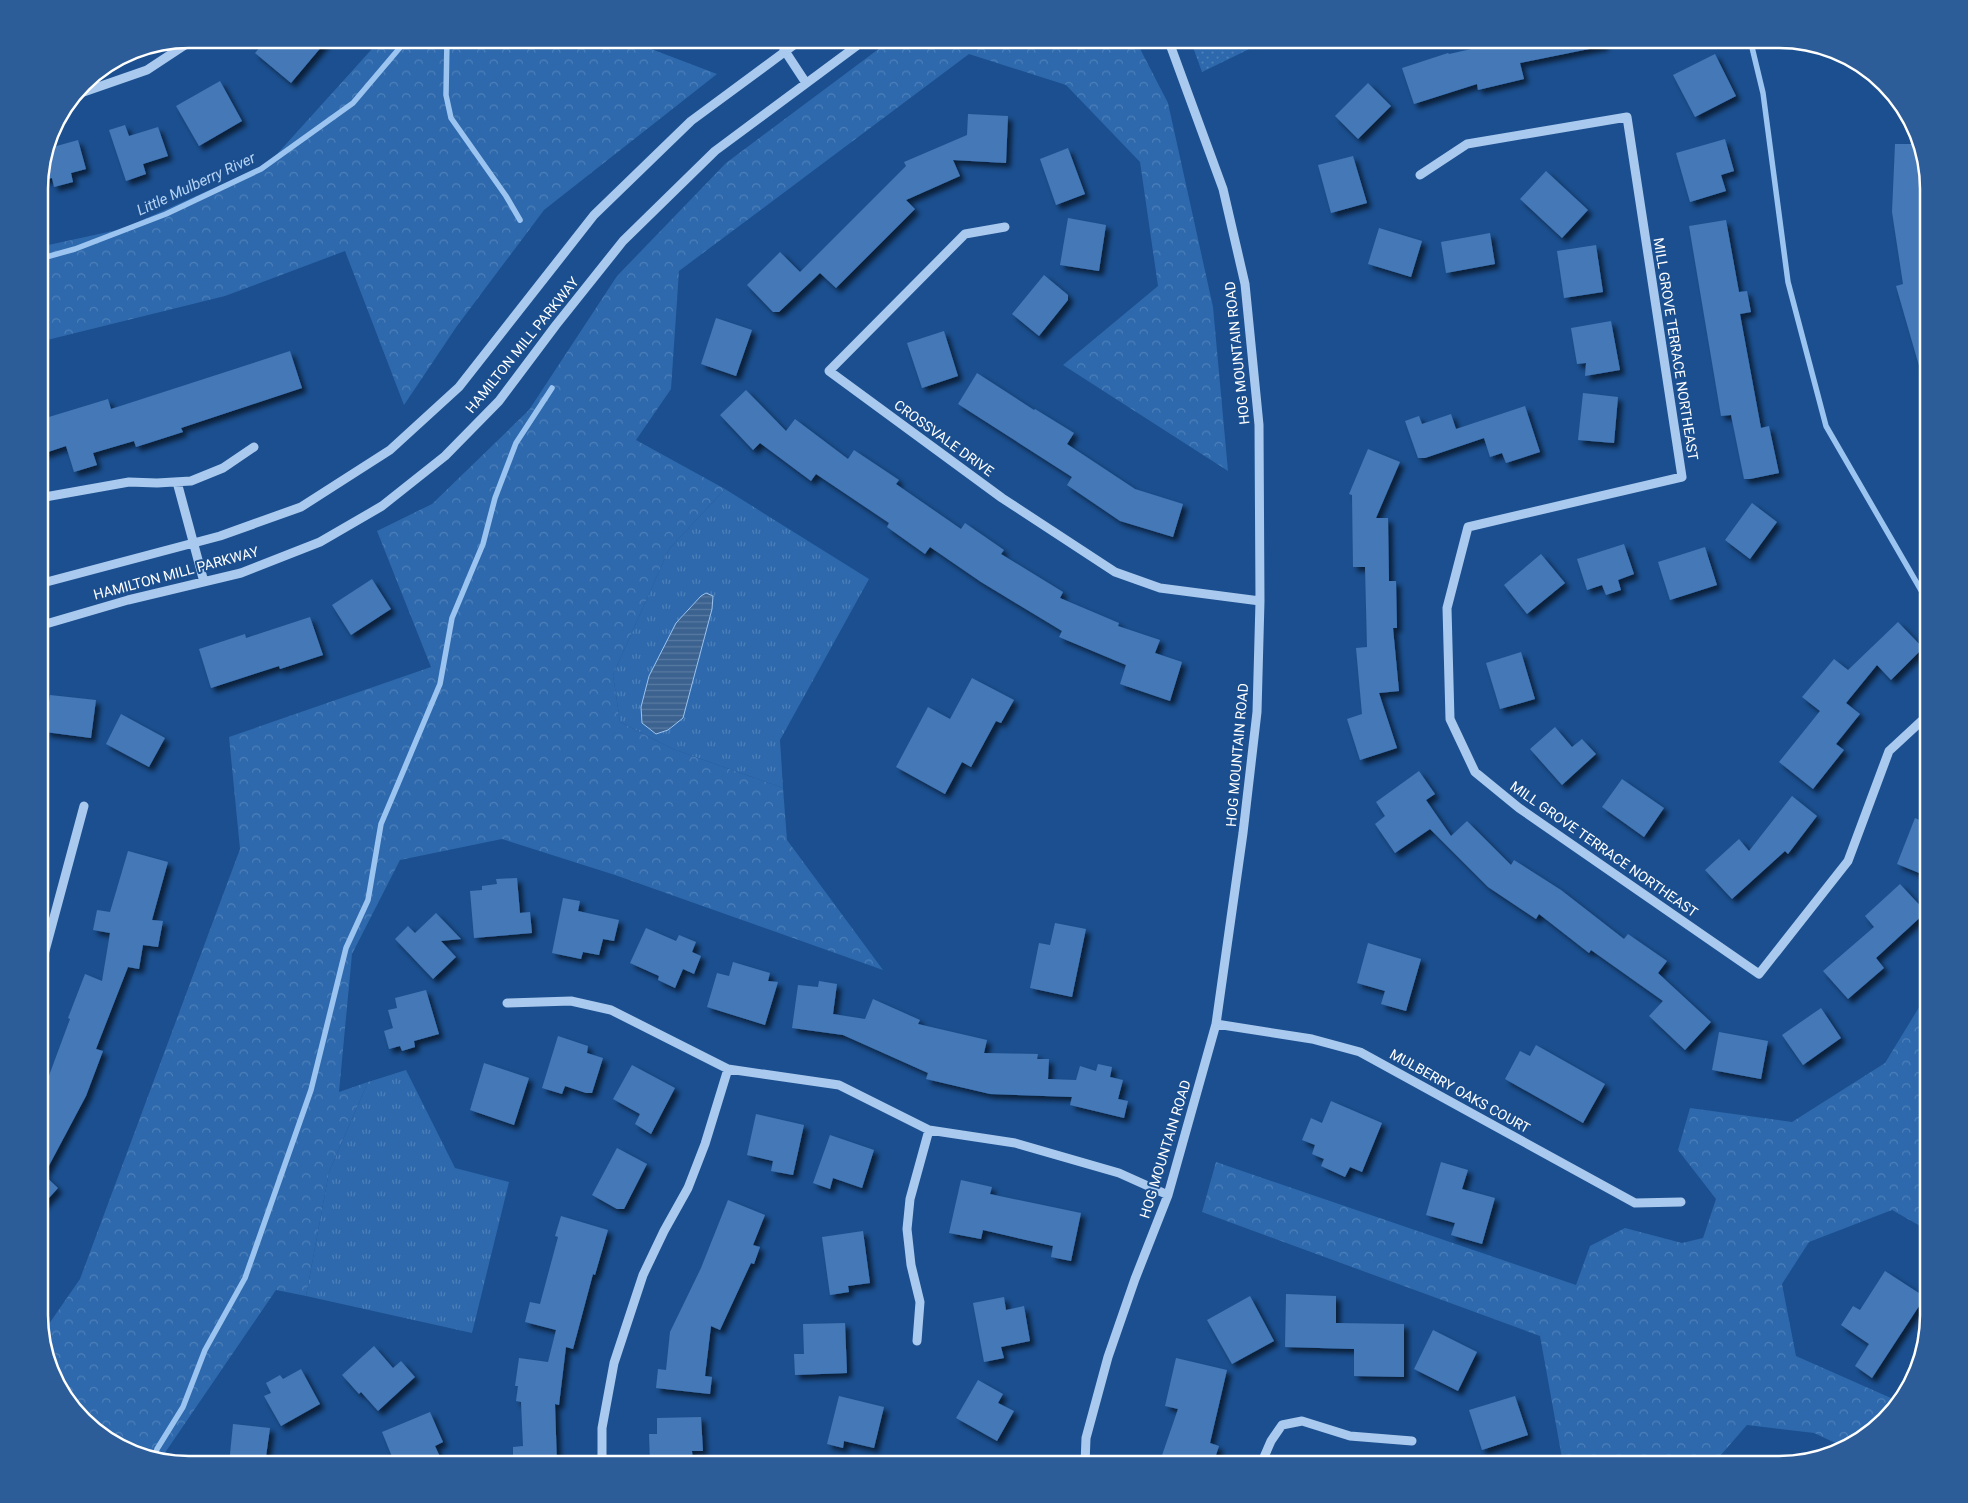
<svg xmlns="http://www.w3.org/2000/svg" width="1968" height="1503" viewBox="0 0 1968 1503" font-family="Roboto,sans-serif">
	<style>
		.grass { fill: url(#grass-tufts); fill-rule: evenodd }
		.forest { fill: url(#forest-crowns) }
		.park { fill: url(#park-dots) }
		.water { fill: url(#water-rules); stroke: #9cc4f0 }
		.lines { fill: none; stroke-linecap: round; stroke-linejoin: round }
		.stream { stroke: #9cc4f0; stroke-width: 5.5 }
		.building { fill: #4478b7; filter: url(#shadow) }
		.minor { stroke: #a9c9ee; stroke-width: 9 }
		.labels { text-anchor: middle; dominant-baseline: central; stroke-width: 4; stroke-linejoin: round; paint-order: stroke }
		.street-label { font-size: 14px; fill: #fff; stroke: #1b4f8f }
		.water-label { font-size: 15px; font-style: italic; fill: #b5d3f5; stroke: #1b4f8f }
		.rim { fill: none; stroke: #fff; stroke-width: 2.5 }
	</style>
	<defs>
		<pattern id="grass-tufts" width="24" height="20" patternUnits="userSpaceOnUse" patternTransform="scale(1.25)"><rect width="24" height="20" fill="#2e69ad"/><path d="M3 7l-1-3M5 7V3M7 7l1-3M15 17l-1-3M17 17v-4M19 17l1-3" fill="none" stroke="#4d80b9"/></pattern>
		<pattern id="forest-crowns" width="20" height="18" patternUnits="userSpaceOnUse" patternTransform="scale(1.25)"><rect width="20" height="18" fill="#2e69ad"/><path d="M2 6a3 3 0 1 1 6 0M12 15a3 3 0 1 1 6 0" fill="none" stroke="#4d80b9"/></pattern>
		<pattern id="park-dots" width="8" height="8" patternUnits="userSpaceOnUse" patternTransform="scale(1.25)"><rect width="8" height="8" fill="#2e69ad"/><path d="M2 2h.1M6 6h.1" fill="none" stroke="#4d80b9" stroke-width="1.8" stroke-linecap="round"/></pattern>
		<pattern id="water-rules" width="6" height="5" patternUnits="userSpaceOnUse" patternTransform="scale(1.25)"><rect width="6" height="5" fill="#3c6290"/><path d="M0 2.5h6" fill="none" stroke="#597aa1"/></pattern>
		<filter id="shadow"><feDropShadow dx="4.5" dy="4.5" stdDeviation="2.5" flood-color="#0009"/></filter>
	</defs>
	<rect width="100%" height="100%" fill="#1b4f8f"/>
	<path class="grass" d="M 725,489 L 869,579 L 780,740 L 783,788 L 673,749 L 620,722 L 613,675 L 669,549 ZM 701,596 L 712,609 L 683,718 L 641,707 L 649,676 L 676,623 Z
		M 406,1070 L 455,1168 L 509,1182 L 472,1333 L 306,1296 L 329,1172 L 368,1082 Z"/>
	<path class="forest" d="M 381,39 L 639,39 L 638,44 L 717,74 L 544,210 L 457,326 L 404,405 L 345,251 L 225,296 L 39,342 L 39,247 L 122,229 L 268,164 Z
		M 892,39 L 1135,39 L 1168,103 L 1213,307 L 1228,471 L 1063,365 L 1158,286 L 1140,162 L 1066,85 L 969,54 L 679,271 L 671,389 L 636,440 L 725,489 L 669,549 L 613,675 L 620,722 L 673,749 L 783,788 L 787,840 L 883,970 L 615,875 L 502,839 L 400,860 L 352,954 L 339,1092 L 368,1082 L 329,1172 L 306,1296 L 276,1290 L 160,1460 L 140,1456 L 97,1433 L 54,1381 L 42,1334 L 80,1279 L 240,849 L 229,737 L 431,667 L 377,531 L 432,504 L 529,410 L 617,276 L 726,163 Z
		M 1929,991 L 1929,1231 L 1892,1210 L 1809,1242 L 1782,1284 L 1796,1356 L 1900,1402 L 1898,1406 L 1846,1448 L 1814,1433 L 1747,1425 L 1713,1464 L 1559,1464 L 1562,1458 L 1540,1336 L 1202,1212 L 1216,1162 L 1576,1285 L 1590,1246 L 1625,1228 L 1682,1243 L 1703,1238 L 1716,1199 L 1678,1150 L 1690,1108 L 1792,1122 L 1885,1063 Z"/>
	<path class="park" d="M 1190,39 L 1270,39 L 1202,72 Z"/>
	<path class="water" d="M 706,593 L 713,596 L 712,609 L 683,718 L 668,730 L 656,734 L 642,723 L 641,707 L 649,676 L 676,623 L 701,596 Z"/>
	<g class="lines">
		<path class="stream" d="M 447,39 L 446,95 L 451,118 L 506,196 L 520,220
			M 1750,39 L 1763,93 L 1788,282 L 1826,426 L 1929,604
			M 39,259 L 75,249 L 166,214 L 261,169 L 353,103 L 403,44 L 410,39
			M 154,1459 L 157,1449 L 183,1407 L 205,1350 L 245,1278 L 311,1090 L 346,948 L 368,900 L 381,824 L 440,684 L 452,618 L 483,544 L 495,498 L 516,443 L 552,388"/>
	</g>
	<path class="building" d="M 267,39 L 328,39 L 291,83 L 255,53 Z
		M 1516,39 L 1604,39 L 1604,46 L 1520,63 L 1524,79 L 1478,90 L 1477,84 L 1414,104 L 1402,68 L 1448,53 L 1449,54 Z
		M 1715,54 L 1736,96 L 1695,117 L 1673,75 Z
		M 220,81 L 242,121 L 199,146 L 176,106 Z
		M 1368,83 L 1391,106 L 1358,139 L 1335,116 Z
		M 968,114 L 1008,116 L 1006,163 L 953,160 L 960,176 L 906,200 L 915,209 L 836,288 L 820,273 L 779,312 L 773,312 L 747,285 L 780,252 L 800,272 L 906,166 L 904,162 L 967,135 Z
		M 125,125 L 129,136 L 158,127 L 168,156 L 143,164 L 146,174 L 126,181 L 109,130 Z
		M 1725,139 L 1734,171 L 1721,175 L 1726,191 L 1690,202 L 1676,153 Z
		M 78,140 L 86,169 L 71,173 L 73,182 L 54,187 L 52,178 L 39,181 L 46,149 Z
		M 1895,144 L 1919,144 L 1929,188 L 1929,192 L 1925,192 L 1929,223 L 1929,258 L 1923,259 L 1929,282 L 1929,390 L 1926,390 L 1896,286 L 1903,284 L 1892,212 Z
		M 1068,148 L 1085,194 L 1056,205 L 1040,159 Z
		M 1353,156 L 1367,203 L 1331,213 L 1318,165 Z
		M 1546,171 L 1588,210 L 1562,238 L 1520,199 Z
		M 1068,218 L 1106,225 L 1099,271 L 1060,265 Z
		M 1726,220 L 1739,292 L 1747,291 L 1751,312 L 1740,314 L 1761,428 L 1769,426 L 1779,473 L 1750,479 L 1744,479 L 1731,415 L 1721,416 L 1689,226 Z
		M 1379,228 L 1422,241 L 1411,277 L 1368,264 Z
		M 1490,233 L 1495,264 L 1446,273 L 1441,242 Z
		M 1596,245 L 1603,292 L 1564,298 L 1557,251 Z
		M 1044,275 L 1068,295 L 1068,300 L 1039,336 L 1012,314 Z
		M 716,318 L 752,330 L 736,376 L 701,364 Z
		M 1611,321 L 1620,370 L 1585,376 L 1586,363 L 1577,364 L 1571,328 Z
		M 944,331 L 958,376 L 922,388 L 907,343 Z
		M 290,351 L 302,388 L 181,428 L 183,432 L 136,447 L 134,441 L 93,453 L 97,465 L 74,472 L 66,446 L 39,455 L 39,420 L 108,399 L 111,409 Z
		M 977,373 L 1034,410 L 1035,409 L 1074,433 L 1067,444 L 1135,489 L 1183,504 L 1173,537 L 1120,521 L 1067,485 L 1072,477 L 958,404 Z
		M 746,390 L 786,431 L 795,419 L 848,459 L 854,450 L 899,480 L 896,484 L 961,529 L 965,523 L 1004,550 L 1001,554 L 1063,592 L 1060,598 L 1119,623 L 1118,626 L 1160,640 L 1155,653 L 1182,662 L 1170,701 L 1120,684 L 1126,665 L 1059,637 L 1062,631 L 981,582 L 930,547 L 925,554 L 887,527 L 889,523 L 816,474 L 811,481 L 760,443 L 753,450 L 720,415 Z
		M 1583,393 L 1618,397 L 1614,443 L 1578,440 Z
		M 1525,406 L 1540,452 L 1506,463 L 1502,453 L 1490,457 L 1484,438 L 1425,458 L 1418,458 L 1405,421 L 1419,416 L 1422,424 L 1451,414 L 1456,429 Z
		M 1368,449 L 1400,462 L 1376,518 L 1388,518 L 1389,581 L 1396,581 L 1397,628 L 1393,628 L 1399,691 L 1379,693 L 1397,748 L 1360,760 L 1347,719 L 1362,714 L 1356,648 L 1367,647 L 1365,567 L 1353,567 L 1352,495 L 1349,494 Z
		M 1752,503 L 1777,522 L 1750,559 L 1725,540 Z
		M 1624,544 L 1634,574 L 1618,580 L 1621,590 L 1606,595 L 1602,585 L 1587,590 L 1577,559 Z
		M 1705,547 L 1717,585 L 1670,600 L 1658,562 Z
		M 1541,554 L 1565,583 L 1527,614 L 1504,585 Z
		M 372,579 L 391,609 L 351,635 L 332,605 Z
		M 310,617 L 323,655 L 280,669 L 279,666 L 211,688 L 199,649 L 245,634 L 246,638 Z
		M 1898,622 L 1923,648 L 1891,680 L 1877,665 L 1846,703 L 1860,714 L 1836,744 L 1844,750 L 1813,789 L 1779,762 L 1820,711 L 1802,697 L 1834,659 L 1848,670 Z
		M 1521,652 L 1535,699 L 1500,709 L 1486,663 Z
		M 972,678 L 1014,700 L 1001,723 L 996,721 L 971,767 L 962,762 L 945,794 L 896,767 L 928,707 L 950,719 Z
		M 50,695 L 96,700 L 91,738 L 45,732 Z
		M 121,714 L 165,738 L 149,767 L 106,744 Z
		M 1555,727 L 1572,747 L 1582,739 L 1596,754 L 1562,785 L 1530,749 Z
		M 1419,771 L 1435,794 L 1426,800 L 1451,836 L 1467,821 L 1511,865 L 1514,860 L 1561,890 L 1624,939 L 1628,934 L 1667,961 L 1658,973 L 1711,1022 L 1685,1050 L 1649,1016 L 1663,1001 L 1591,950 L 1589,953 L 1539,914 L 1536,919 L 1488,887 L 1430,829 L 1395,853 L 1375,824 L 1385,816 L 1376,802 Z
		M 1622,779 L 1664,808 L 1644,837 L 1602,807 Z
		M 1792,796 L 1817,816 L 1788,854 L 1785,851 L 1732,899 L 1705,870 L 1739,839 L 1749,851 Z
		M 1915,818 L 1929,824 L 1929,877 L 1897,864 Z
		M 128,851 L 168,862 L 152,920 L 163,921 L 158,947 L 143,945 L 139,969 L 128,967 L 96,1049 L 103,1051 L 86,1096 L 44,1175 L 58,1188 L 39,1209 L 39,1102 L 49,1082 L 47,1081 L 70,1019 L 68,1018 L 85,974 L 102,981 L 110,933 L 93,930 L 97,910 L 110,912 Z
		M 517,878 L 520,913 L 530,912 L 532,933 L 474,938 L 470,891 L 482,890 L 482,886 L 497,884 L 496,879 Z
		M 1900,884 L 1926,912 L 1876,958 L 1884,968 L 1848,999 L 1823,971 L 1874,927 L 1865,916 Z
		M 563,898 L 580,901 L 578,911 L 619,920 L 614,941 L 603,939 L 599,955 L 583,952 L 581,959 L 552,953 Z
		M 436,913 L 461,939 L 441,941 L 456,957 L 433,979 L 395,939 L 408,926 L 415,933 Z
		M 1055,923 L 1086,929 L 1072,997 L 1030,988 L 1039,943 L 1050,945 Z
		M 646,928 L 676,941 L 679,935 L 696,942 L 692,952 L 701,956 L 694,974 L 683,969 L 675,988 L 658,980 L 659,976 L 630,963 Z
		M 1368,943 L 1421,959 L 1406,1011 L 1381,1004 L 1385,991 L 1357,983 Z
		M 733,962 L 770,973 L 768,981 L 778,982 L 765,1025 L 707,1007 L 717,973 L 729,976 Z
		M 819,981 L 837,984 L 833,1014 L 865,1019 L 873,999 L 920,1020 L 918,1024 L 987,1040 L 984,1053 L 1038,1054 L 1037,1059 L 1049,1059 L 1048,1079 L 1076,1080 L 1080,1066 L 1096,1071 L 1098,1064 L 1112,1067 L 1110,1077 L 1123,1080 L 1118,1099 L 1128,1101 L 1124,1118 L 1070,1105 L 1072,1097 L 990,1094 L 926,1079 L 928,1073 L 843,1035 L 792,1028 L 798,985 L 818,987 Z
		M 426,990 L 439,1034 L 414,1041 L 415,1047 L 402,1051 L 400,1046 L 389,1049 L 384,1031 L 393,1028 L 388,1010 L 397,1008 L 395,998 Z
		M 1821,1008 L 1841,1038 L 1803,1065 L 1782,1035 Z
		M 1719,1032 L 1768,1041 L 1761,1079 L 1712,1070 Z
		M 558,1036 L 588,1046 L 587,1053 L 603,1058 L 592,1093 L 586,1093 L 565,1086 L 562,1094 L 542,1088 Z
		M 1536,1045 L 1605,1084 L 1583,1123 L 1505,1079 L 1520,1051 L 1530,1056 Z
		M 484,1063 L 529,1078 L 514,1125 L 470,1110 Z
		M 632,1065 L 675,1088 L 651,1134 L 635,1124 L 640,1114 L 613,1099 Z
		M 1331,1101 L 1382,1123 L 1362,1172 L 1350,1167 L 1345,1177 L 1321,1166 L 1324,1159 L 1312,1154 L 1315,1145 L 1302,1140 L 1311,1118 L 1322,1123 Z
		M 756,1114 L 804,1125 L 793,1175 L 771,1171 L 773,1161 L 747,1155 Z
		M 830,1135 L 874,1150 L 862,1188 L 833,1178 L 830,1189 L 813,1183 Z
		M 617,1148 L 647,1164 L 624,1209 L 617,1209 L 592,1195 Z
		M 1441,1162 L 1468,1170 L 1462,1189 L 1495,1198 L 1482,1244 L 1451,1235 L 1455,1223 L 1426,1215 Z
		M 961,1180 L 992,1187 L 990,1194 L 1081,1213 L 1071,1261 L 1051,1257 L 1053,1246 L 1026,1240 L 983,1230 L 981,1239 L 949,1233 Z
		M 728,1200 L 765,1215 L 753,1245 L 760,1247 L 754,1264 L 751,1263 L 720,1330 L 711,1326 L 705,1376 L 712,1377 L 710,1394 L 656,1388 L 658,1369 L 666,1370 L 670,1332 L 701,1268 Z
		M 561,1216 L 608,1230 L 595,1275 L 593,1274 L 573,1349 L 566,1347 L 559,1405 L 555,1404 L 557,1464 L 513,1464 L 513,1447 L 523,1446 L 521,1402 L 516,1401 L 518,1386 L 515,1386 L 519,1358 L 548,1362 L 556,1330 L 525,1322 L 530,1302 L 540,1304 L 558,1237 L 555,1236 Z
		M 863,1231 L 870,1283 L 848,1286 L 849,1292 L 830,1295 L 822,1237 Z
		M 1885,1271 L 1925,1297 L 1872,1378 L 1855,1366 L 1869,1344 L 1841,1325 L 1853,1306 L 1860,1310 Z
		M 1286,1294 L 1336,1296 L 1336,1323 L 1404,1324 L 1404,1377 L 1354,1376 L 1354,1349 L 1285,1347 Z
		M 1250,1296 L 1274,1341 L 1232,1364 L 1207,1320 Z
		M 1004,1297 L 1006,1310 L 1024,1306 L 1030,1341 L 1001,1347 L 1004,1358 L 984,1362 L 973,1303 Z
		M 845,1323 L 847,1373 L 795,1375 L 794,1354 L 804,1354 L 803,1324 Z
		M 1433,1330 L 1477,1352 L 1458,1391 L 1414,1369 Z
		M 374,1346 L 393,1368 L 401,1361 L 415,1377 L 378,1411 L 361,1392 L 359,1394 L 342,1375 Z
		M 1176,1358 L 1227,1370 L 1210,1443 L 1219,1446 L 1213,1464 L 1159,1464 L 1178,1409 L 1165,1406 Z
		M 301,1369 L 320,1404 L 281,1426 L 264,1396 L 271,1393 L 266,1383 L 280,1375 L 283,1379 Z
		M 978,1380 L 1003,1394 L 998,1403 L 1014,1411 L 997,1441 L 956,1418 Z
		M 839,1396 L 884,1407 L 874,1448 L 844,1441 L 843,1448 L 827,1444 Z
		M 1515,1396 L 1528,1435 L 1482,1450 L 1469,1410 Z
		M 430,1412 L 443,1442 L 435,1446 L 441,1459 L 428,1464 L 395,1464 L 382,1432 Z
		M 701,1417 L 703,1451 L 692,1451 L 693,1463 L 650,1464 L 649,1434 L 657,1434 L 657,1418 Z
		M 233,1424 L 270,1428 L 265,1464 L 229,1464 Z"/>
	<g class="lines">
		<path class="minor" d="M 780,39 L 785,51 L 806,83
			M 75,95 L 147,70 L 194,39
			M 1420,175 L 1467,144 L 1627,117 L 1682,477 L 1468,527 L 1447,608 L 1450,719 L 1475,772 L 1519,808 L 1759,974 L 1848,861 L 1889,751 L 1929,714
			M 1005,227 L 965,234 L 829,371 L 1002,498 L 1115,572 L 1160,588 L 1260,601
			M 177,482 L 204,582
			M 39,497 L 45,497 L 129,482 L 157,483 L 191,481 L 223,468 L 254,447
			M 39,584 L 220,536 L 301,507 L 390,450 L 459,387 L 594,215 L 691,121 L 802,39
			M 39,626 L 128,600 L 241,573 L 320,542 L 382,506 L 445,456 L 499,401 L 556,325 L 623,241 L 715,151 L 866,39
			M 39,973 L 84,806
			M 507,1003 L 571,1001 L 611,1010 L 728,1069 L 839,1085 L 929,1130 L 1015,1143 L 1119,1173 L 1168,1195
			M 1216,1024 L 1312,1039 L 1360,1052 L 1635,1203 L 1681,1202
			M 917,1341 L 920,1302 L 911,1265 L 907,1229 L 910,1199 L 929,1130
			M 602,1464 L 602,1428 L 614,1363 L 643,1275 L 664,1231 L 688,1188 L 705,1144 L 728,1069
			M 1085,1464 L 1086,1438 L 1108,1357 L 1135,1279 L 1168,1195 L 1216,1024 L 1243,833 L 1257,712 L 1260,601 L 1259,425 L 1245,284 L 1223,189 L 1168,39
			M 1261,1464 L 1271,1441 L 1282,1425 L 1302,1421 L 1350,1436 L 1412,1441"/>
	</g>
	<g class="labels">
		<g class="street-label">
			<text transform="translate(522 345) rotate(-51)">HAMILTON MILL PARKWAY</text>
			<text transform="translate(1676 349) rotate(81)">MILL GROVE TERRACE NORTHEAST</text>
			<text transform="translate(1237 353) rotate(-96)">HOG MOUNTAIN ROAD</text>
			<text transform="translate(944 438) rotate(36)">CROSSVALE DRIVE</text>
			<text transform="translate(176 573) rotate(-15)">HAMILTON MILL PARKWAY</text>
			<text transform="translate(1237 755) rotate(-85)">HOG MOUNTAIN ROAD</text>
			<text transform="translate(1604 849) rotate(35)">MILL GROVE TERRACE NORTHEAST</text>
			<text transform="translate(1460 1091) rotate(29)">MULBERRY OAKS COURT</text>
			<text transform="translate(1165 1149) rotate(-73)">HOG MOUNTAIN ROAD</text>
		</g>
		<g class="water-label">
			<text transform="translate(196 184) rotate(-25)">Little Mulberry River</text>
		</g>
	</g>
	<path d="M0 0H1968V1503H0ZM189 48H1779A141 141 0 0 1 1920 189V1315A141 141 0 0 1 1779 1456H189A141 141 0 0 1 48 1315V189A141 141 0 0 1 189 48Z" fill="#2d5d98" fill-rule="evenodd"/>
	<path class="rim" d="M189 48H1779A141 141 0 0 1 1920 189V1315A141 141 0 0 1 1779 1456H189A141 141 0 0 1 48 1315V189A141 141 0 0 1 189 48Z"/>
</svg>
